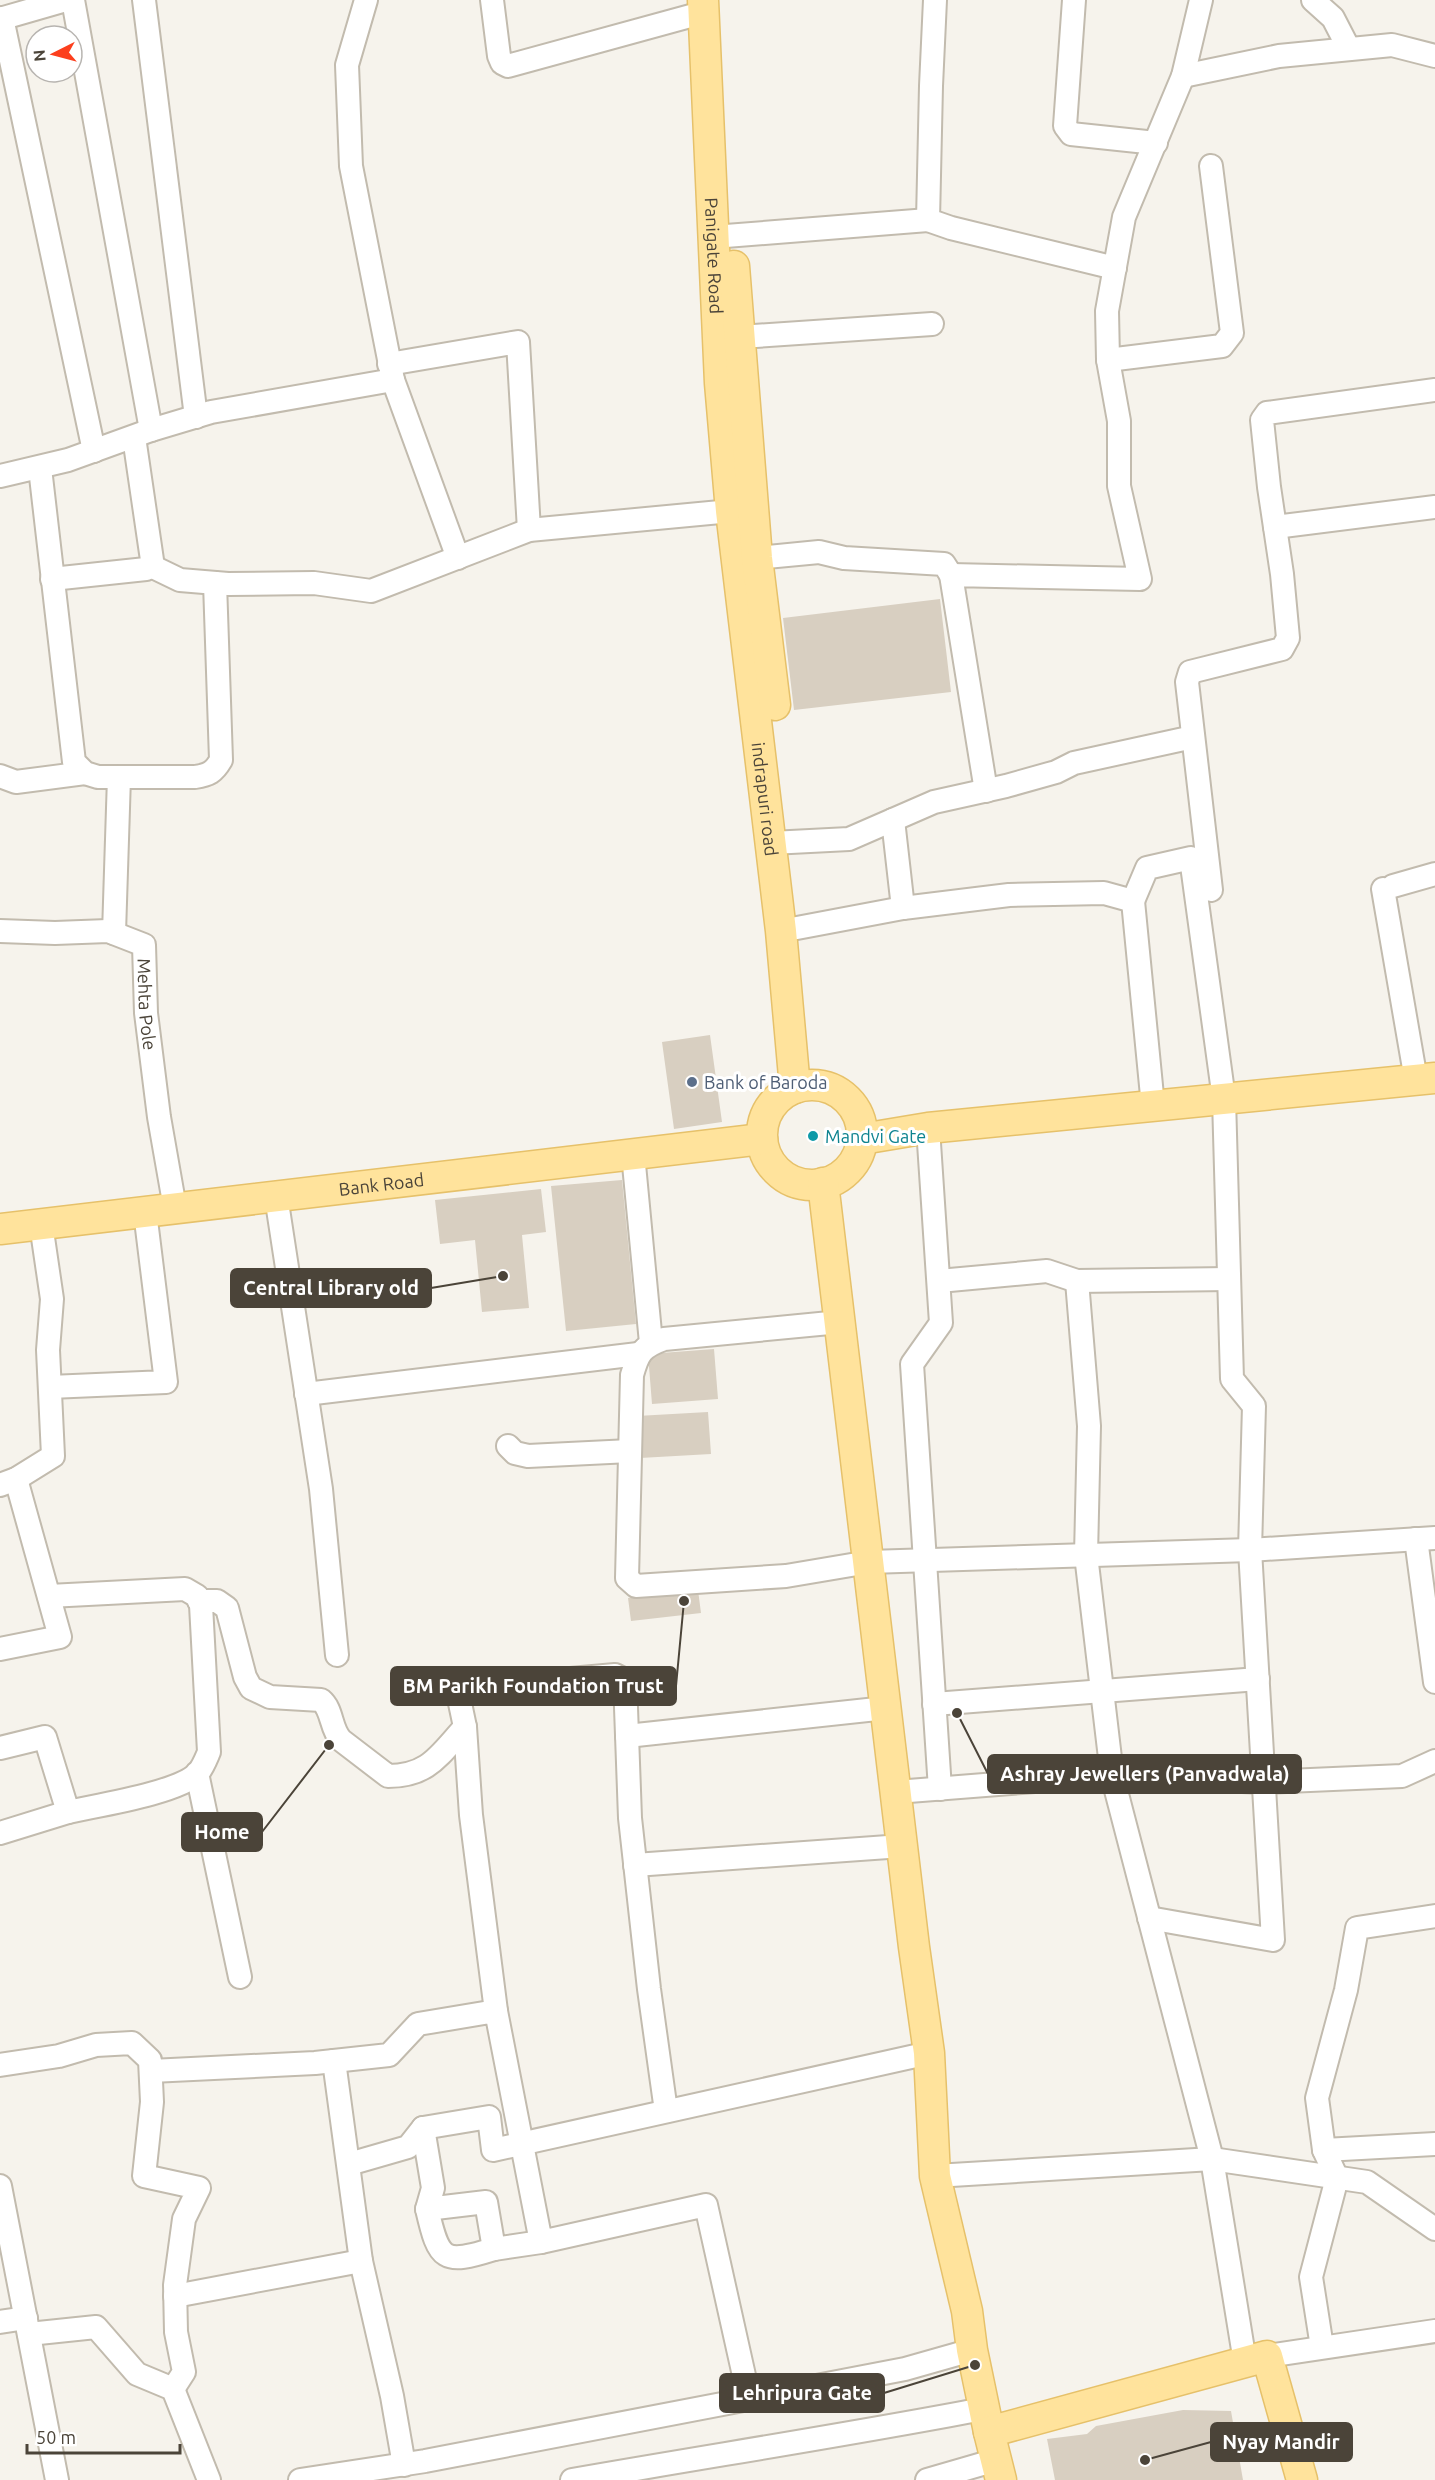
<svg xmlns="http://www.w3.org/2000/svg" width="1435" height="2480" viewBox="0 0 1435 2480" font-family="Ubuntu,sans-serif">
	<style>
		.building { fill: #d8cfc1 }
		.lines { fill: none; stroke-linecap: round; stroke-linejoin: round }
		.minor-casing { stroke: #c2bbae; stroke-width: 26 }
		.major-casing { stroke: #e6c16a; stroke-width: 33 }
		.minor { stroke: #fff; stroke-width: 22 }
		.major { stroke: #ffe39c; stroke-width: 30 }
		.service-dot { fill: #5c6f8a; stroke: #fff; stroke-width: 2 }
		.culture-dot { fill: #0f9aa8; stroke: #fff; stroke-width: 2 }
		.labels { text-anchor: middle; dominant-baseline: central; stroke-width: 6; stroke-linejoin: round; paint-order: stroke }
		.street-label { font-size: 18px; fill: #4b4439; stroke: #fff }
		.service-label { font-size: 18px; fill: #4e5e75; stroke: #fff; text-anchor: start }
		.culture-label { font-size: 18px; fill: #0d838f; stroke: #fff; text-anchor: start }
		.leader { fill: none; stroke: #4b4439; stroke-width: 2 }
		.callout-dot { fill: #4b4439; stroke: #fff; stroke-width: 2 }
		.callout { fill: #4b4439; stroke: #4b4439; stroke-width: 2 }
		.callout-label { font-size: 20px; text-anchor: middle; font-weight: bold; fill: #fff }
	</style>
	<rect width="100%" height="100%" fill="#f6f3ec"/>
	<path class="building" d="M 940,599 L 951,692 L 794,710 L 783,618 Z
		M 710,1035 L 722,1122 L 674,1129 L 662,1042 Z
		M 622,1180 L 636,1324 L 566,1331 L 551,1186 Z
		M 541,1189 L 546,1232 L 522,1235 L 529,1308 L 482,1312 L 475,1240 L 440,1244 L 435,1200 Z
		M 714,1349 L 718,1399 L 652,1404 L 648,1354 Z
		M 708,1412 L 711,1454 L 640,1458 L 637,1416 Z
		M 698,1590 L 701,1613 L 631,1621 L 628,1598 Z
		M 1183,2410 L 1231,2411 L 1243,2480 L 1055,2480 L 1047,2439 L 1087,2434 L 1096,2426 Z"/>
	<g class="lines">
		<defs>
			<g id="minor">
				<path d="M 73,0 L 151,430"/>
				<path d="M 144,0 L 196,417"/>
				<path d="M 492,0 L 499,56 L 502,63 L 508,66 L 705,12"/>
				<path d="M 935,0 L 931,86 L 928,220 L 951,228 L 1115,268"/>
				<path d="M 1074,0 L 1065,126 L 1071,134 L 1156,143"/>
				<path d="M 1313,0 L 1333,18 L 1349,49"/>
				<path d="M 2,18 L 94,451"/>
				<path d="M 0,19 L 66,0"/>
				<path d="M 1183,76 L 1279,56 L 1392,45 L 1435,56"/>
				<path d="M 713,237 L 928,220"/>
				<path d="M 725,338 L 932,324"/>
				<path d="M 1108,360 L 1222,346 L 1232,333 L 1211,166"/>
				<path d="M 389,364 L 518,342 L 529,530"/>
				<path d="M 393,380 L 458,558"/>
				<path d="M 40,468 L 74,762 L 85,773 L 98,777 L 195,777 C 209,775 214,772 221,760 L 215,583"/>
				<path d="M 0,476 L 68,460 L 151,430 L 211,412 L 393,380 L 351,166 L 347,65 L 366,0"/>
				<path d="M 1275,527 L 1435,507"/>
				<path d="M 757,558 L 819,552 L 844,558 L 944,564 L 951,575"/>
				<path d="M 151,566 L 180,580 L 228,584 L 314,583 L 371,591 L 529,530 L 731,511"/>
				<path d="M 52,579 L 146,569 L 151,566 L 152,560 L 134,437"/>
				<path d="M 0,776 L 16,782 L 85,773"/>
				<path d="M 986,791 L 951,575 L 1140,579 L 1119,486 L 1119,421 L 1108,360 L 1107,311 L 1124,217 L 1183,76 L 1201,0"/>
				<path d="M 893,820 L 903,908"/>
				<path d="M 771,843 L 849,839 L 934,802 L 1006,786 L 1056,772 L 1074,763 L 1193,737"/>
				<path d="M 1393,886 L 1435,874"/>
				<path d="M 1383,889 L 1416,1080"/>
				<path d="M 1211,890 L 1187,682 L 1190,672 L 1282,649 L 1288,638 L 1282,574 L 1269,487 L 1262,420 L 1267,413 L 1435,390"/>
				<path d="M 1133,901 L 1147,868 L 1191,858 L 1224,1099 L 1232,1379 L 1254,1406 L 1250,1550 L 1273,1940 L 1149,1918"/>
				<path id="s1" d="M 0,931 L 55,933 L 108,931 L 144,945 L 146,1013 L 159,1117 L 175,1208"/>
				<path d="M 781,931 L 903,908 L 1009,895 L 1104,893 L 1133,901 L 1153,1106"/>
				<path d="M 114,933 L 119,777"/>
				<path d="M 928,1128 L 941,1323 L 912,1364 L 940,1789"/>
				<path d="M 633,1154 L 651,1343"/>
				<path d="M 276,1196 L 321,1489 L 337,1655"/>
				<path d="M 939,1281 L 1047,1271 L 1077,1281 L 1229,1279"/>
				<path d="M 1077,1281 L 1089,1426 L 1086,1555 L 1112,1775 L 1212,2159 L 1245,2362"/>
				<path d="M 840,1322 L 664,1339 C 641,1347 638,1354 632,1375 L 627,1578 L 636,1586 L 786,1576 L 869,1562 L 1250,1550 L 1435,1538"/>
				<path d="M 50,1387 L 166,1382 L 145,1212"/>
				<path d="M 306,1394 L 638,1354"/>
				<path d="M 508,1446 L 515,1453 L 528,1456 L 630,1451"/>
				<path d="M 0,1485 L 16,1479 L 53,1456 L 48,1350 L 52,1299 L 41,1224"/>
				<path d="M 1416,1539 L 1435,1682"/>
				<path d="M 49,1596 L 185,1589 L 197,1596 L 201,1605 L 209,1752 C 206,1759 203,1767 198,1773 C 178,1793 99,1805 68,1812"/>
				<path d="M 199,1601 L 217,1601 L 227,1608 L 245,1677 L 251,1688 L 270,1697 L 321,1700 C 333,1710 330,1728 341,1740 L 388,1776 C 429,1776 439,1755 465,1727"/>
				<path d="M 0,1649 L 60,1637 L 16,1479"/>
				<path d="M 934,1704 L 1258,1679"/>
				<path d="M 627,1736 L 886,1708"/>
				<path d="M 0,1748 L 45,1737 L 68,1812 L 0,1833"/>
				<path d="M 197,1773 L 240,1977"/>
				<path d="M 896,1792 L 1112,1775 L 1264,1782 L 1402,1776 L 1435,1761"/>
				<path d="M 635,1865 L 902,1846"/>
				<path d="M 496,2011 L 471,1815 L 465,1727 L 457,1689 L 615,1675 L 625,1680 L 630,1818 L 649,1989 L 666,2111"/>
				<path d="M 334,2061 L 361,2261"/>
				<path d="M 0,2065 L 59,2056 L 96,2045 L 132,2043 L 150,2060 L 152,2102 L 144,2176 L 199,2188 L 184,2219 L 175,2285 L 176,2332 L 184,2372 L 173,2389"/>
				<path d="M 151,2071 L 315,2063 L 389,2055 L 418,2024 L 496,2011 L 541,2242 L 706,2205 L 749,2398"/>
				<path d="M 423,2128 L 489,2117 L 493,2150 L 929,2053"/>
				<path d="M 1324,2150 L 1435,2144"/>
				<path d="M 349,2164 L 408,2147 L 423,2128 L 433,2188 L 427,2209 L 486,2202 L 494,2249 L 541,2242"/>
				<path d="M 935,2176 L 1212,2159 L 1367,2182 L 1435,2229"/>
				<path d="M 0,2186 L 57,2480"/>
				<path d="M 427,2209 C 439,2261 443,2265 494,2249"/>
				<path d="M 175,2296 L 361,2261 L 392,2396 L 404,2465"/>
				<path d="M 0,2322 L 26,2318"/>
				<path d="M 29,2334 L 96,2327 L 137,2374 L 173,2389 L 209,2480"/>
				<path d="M 1322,2347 L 1311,2277 L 1337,2178 L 1324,2150 L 1317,2098 L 1346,1990 L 1357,1928 L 1435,1916"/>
				<path d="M 1267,2356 L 1435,2331"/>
				<path d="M 300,2480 L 425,2461 L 905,2369 L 972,2350"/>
				<path d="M 572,2480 C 709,2456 847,2435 983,2409"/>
				<path d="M 927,2480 L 996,2460"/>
			</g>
			<g id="major">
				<path id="s2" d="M 703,0 L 720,383 L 731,511 L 781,931 L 795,1088"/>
				<path d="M 734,266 L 757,558 L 775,705"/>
				<circle cx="812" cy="1135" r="50"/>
				<path d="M 862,1139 L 928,1128 L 1435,1078"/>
				<path d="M 823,1183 L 914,1947 L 929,2053 L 935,2176 L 967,2311 L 972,2350 L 989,2432"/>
				<path id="s3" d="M 0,1229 L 762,1139"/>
				<path d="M 1001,2480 L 989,2432 L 1267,2356 L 1302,2480"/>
			</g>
		</defs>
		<use href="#minor" class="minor-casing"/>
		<use href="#major" class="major-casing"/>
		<use href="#minor" class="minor"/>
		<use href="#major" class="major"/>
	</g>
	<circle class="service-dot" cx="692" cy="1082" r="6"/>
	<circle class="culture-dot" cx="813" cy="1136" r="6"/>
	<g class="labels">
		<g class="street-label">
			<text stroke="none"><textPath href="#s2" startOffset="256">Panigate Road</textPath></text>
			<text stroke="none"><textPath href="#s2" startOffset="802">indrapuri road</textPath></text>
			<text stroke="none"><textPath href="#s1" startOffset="206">Mehta Pole</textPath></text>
			<text stroke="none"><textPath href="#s3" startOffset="384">Bank Road</textPath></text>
		</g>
		<g class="service-label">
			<text x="704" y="1082">Bank of Baroda</text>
		</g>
		<g class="culture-label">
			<text x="825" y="1136">Mandvi Gate</text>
		</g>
	</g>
	<path class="leader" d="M503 1276L431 1288M684 1601L676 1686M957 1713L988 1774M329 1745L262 1832M975 2365L884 2393M1145 2460L1211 2442"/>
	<g class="callout-dot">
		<circle cx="503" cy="1276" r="6"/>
		<circle cx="684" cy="1601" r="6"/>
		<circle cx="957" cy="1713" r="6"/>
		<circle cx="329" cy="1745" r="6"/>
		<circle cx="975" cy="2365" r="6"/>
		<circle cx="1145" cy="2460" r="6"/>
	</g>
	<g class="callout">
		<rect x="231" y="1269" width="200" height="38" rx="6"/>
		<rect x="391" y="1667" width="285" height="38" rx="6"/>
		<rect x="988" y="1755" width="313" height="38" rx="6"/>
		<rect x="182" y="1813" width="80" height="38" rx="6"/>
		<rect x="720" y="2374" width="164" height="38" rx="6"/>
		<rect x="1211" y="2423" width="141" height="38" rx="6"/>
	</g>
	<g class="callout-label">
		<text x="331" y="1295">Central Library old</text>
		<text x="533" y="1693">BM Parikh Foundation Trust</text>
		<text x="1145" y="1781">Ashray Jewellers (Panvadwala)</text>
		<text x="222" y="1839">Home</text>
		<text x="802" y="2400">Lehripura Gate</text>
		<text x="1281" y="2449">Nyay Mandir</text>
	</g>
	<g transform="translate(54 54) rotate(264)"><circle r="28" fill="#ffffff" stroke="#b7b4b0" stroke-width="1.5"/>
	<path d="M0-4.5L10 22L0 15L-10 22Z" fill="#fc3f1d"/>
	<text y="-9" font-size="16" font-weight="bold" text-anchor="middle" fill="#4b4439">N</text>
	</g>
	<path d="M27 2444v9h153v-9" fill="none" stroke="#4b4439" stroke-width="3"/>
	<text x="36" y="2444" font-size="18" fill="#4b4439" stroke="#ffffff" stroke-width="4.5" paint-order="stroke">50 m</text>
</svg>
